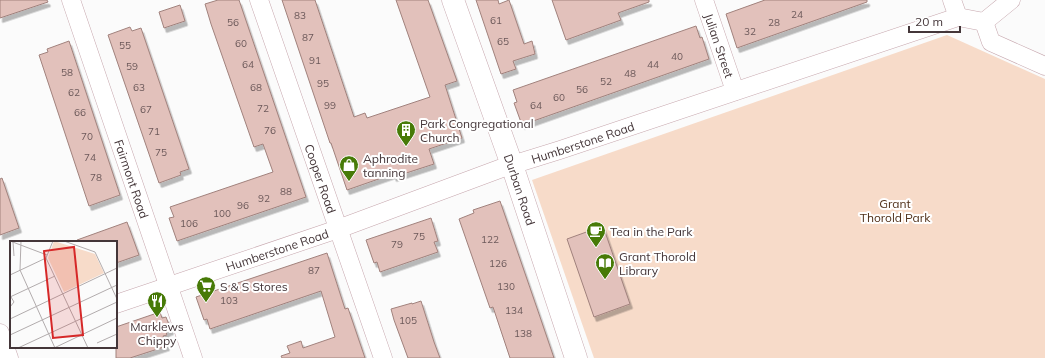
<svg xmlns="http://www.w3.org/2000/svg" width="1045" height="358" viewBox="0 0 1045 358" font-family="Mulish,sans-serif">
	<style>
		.green { fill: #f7dbc9 }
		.building { fill: #e2c1bb; stroke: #a1827d; filter: url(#shadow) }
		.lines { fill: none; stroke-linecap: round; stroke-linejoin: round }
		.street-casing { stroke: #c7a7ae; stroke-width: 19 }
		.secondary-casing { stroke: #c7a7ae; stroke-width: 23 }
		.street { stroke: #fff; stroke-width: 18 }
		.secondary { stroke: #fff; stroke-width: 22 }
		.labels { text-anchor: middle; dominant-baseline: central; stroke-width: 4; stroke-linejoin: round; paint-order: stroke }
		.number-label { font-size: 10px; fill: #6c595a }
		.street-label { font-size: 12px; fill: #443639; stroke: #fff }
		.poi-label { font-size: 12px; fill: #443639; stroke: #fff; text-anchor: start }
		.park-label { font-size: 12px; fill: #4f2f18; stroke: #fff }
		.inset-road { fill: none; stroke: #b2acad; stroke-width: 1 }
		.view { fill: #d62828; fill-opacity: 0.15; stroke: #d62828; stroke-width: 2 }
		.inset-edge { fill: none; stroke: #443639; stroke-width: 2 }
	</style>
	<defs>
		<filter id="shadow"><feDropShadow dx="2.5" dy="4.5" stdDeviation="0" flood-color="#0004"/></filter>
	</defs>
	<rect width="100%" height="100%" fill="#fbfbfb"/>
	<path class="green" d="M 947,35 L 1045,79 L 1045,358 L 594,358 L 532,180 Z"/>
	<path class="building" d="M 0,0 L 47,0 L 48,2 L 0,18 Z
		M 218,0 L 239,0 L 306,197 L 177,241 L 169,218 L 174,217 L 170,207 L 273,172 L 263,144 L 254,147 L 211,24 L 205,4 Z
		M 282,0 L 315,0 L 354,117 L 365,113 L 367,118 L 430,97 L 396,0 L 428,0 L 457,81 L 445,85 L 462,138 L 429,149 L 434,164 L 394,177 L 393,174 L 347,190 L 331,143 L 330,143 Z
		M 476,0 L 498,0 L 499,4 L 509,0 L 524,44 L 532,41 L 535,54 L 513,61 L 516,69 L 501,74 Z
		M 552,0 L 649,0 L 649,2 L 618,13 L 621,20 L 566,40 Z
		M 765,0 L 867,0 L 867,2 L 737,48 L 726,14 Z
		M 180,5 L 185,21 L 164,28 L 159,12 Z
		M 696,26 L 700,38 L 702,37 L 709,59 L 522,125 L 514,103 L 517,102 L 513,90 Z
		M 130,27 L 132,31 L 141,28 L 189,169 L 180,172 L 181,175 L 159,183 L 108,35 Z
		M 69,41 L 120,195 L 89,206 L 39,55 L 48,52 L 47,49 Z
		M 2,178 L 19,228 L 0,235 L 0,179 Z
		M 500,201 L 539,314 L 554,358 L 510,358 L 493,307 L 490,308 L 459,219 L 474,213 L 473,210 Z
		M 431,218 L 438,241 L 434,242 L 438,252 L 380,272 L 377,262 L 374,263 L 366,240 Z
		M 127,222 L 139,255 L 116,263 L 116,242 L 78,242 L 77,240 Z
		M 603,226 L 630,304 L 594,317 L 567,239 Z
		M 327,253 L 345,309 L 348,308 L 365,358 L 282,358 L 281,356 L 290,353 L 287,346 L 301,341 L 303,348 L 335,337 L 321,291 L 210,329 L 207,319 L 204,320 L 196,297 Z
		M 421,301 L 434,342 L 440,358 L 408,358 L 394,320 L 391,309 L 412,303 L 412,304 Z
		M 160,312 L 162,318 L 166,317 L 171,330 L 166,332 L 167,335 L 163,336 L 167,346 L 130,358 L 116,358 L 116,327 Z"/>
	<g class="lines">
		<defs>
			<g id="street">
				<path id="s1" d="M 71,0 L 193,358"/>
				<path id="s2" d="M 259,0 L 383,358"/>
				<path id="s3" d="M 704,0 L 735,91"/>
				<path d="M 952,0 L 958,17"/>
				<path d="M 984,22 L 991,42 L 1045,66"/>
				<path d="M 984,22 L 1011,0"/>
				<path id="s4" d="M 116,304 L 338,229 L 502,168 L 560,150 L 958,17 L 984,22"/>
				<path d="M 0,333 L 9,358"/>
			</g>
			<g id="secondary">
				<path id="s5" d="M 453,0 L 512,165 L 576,358"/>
			</g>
		</defs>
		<use href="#street" class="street-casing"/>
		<use href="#secondary" class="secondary-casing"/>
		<use href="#street" class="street"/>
		<use href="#secondary" class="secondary"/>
	</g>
	<defs>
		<symbol id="building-pin" viewBox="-11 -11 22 30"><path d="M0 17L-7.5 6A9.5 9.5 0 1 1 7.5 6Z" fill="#477a07" stroke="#fff"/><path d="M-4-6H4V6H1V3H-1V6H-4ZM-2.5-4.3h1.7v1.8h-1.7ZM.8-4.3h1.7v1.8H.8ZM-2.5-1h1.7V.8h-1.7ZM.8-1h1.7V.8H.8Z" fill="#fff"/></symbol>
		<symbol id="shop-pin" viewBox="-11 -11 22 30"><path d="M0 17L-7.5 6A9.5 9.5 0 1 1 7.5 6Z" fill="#477a07" stroke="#fff"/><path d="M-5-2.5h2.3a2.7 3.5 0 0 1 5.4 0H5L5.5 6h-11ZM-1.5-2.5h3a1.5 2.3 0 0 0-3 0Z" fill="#fff"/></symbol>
		<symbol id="cafe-pin" viewBox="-11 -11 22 30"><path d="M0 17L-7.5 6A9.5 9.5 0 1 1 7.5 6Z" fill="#477a07" stroke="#fff"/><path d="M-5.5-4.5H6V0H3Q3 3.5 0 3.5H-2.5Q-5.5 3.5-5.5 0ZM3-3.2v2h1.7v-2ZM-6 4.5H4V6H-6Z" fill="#fff"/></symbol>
		<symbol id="library-pin" viewBox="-11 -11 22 30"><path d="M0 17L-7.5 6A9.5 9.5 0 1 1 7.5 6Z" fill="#477a07" stroke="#fff"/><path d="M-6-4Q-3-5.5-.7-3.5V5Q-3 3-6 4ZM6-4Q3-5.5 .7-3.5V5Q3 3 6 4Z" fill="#fff"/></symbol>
		<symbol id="supermarket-pin" viewBox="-11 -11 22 30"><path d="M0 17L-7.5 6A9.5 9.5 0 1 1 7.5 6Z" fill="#477a07" stroke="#fff"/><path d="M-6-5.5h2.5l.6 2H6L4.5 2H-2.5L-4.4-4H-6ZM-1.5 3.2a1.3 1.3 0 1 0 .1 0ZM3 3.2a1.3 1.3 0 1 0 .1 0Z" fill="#fff"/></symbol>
		<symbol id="restaurant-pin" viewBox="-11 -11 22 30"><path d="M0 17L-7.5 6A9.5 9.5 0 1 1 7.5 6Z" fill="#477a07" stroke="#fff"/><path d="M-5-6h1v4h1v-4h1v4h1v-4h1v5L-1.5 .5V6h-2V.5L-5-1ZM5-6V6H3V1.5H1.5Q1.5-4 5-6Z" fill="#fff"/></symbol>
	</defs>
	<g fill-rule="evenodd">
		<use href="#building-pin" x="395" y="119" width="22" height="30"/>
		<use href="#shop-pin" x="338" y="154" width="22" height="30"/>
		<use href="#cafe-pin" x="585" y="220" width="22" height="30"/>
		<use href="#library-pin" x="594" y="252" width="22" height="30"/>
		<use href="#supermarket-pin" x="195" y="275" width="22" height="30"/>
		<use href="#restaurant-pin" x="146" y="290" width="22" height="30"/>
	</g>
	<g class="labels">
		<g class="number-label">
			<text x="797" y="14">24</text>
			<text x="300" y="15">83</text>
			<text x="496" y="20">61</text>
			<text x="233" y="22">56</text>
			<text x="774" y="22">28</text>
			<text x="750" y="31">32</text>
			<text x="308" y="37">87</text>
			<text x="503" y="41">65</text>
			<text x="241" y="43">60</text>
			<text x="125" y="45">55</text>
			<text x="677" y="56">40</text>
			<text x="315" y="60">91</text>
			<text x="248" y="64">64</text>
			<text x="653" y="64">44</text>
			<text x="132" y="66">59</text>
			<text x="67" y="72">58</text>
			<text x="630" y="73">48</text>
			<text x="606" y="81">52</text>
			<text x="323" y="83">95</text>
			<text x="139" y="87">63</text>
			<text x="256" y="87">68</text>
			<text x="582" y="89">56</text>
			<text x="74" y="92">62</text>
			<text x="559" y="97">60</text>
			<text x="330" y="105">99</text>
			<text x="536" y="105">64</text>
			<text x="263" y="108">72</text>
			<text x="146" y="109">67</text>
			<text x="80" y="112">66</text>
			<text x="270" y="130">76</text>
			<text x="154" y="131">71</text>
			<text x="87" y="136">70</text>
			<text x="161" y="152">75</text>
			<text x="90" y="157">74</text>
			<text x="96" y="177">78</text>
			<text x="286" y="191">88</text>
			<text x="264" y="198">92</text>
			<text x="243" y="205">96</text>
			<text x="222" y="213">100</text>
			<text x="189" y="223">106</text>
			<text x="419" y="236">75</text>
			<text x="490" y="239">122</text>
			<text x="397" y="244">79</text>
			<text x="498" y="263">126</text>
			<text x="314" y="270">87</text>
			<text x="506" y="286">130</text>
			<text x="229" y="300">103</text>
			<text x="514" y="310">134</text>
			<text x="408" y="320">105</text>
			<text x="523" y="333">138</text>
		</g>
		<g class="street-label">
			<text stroke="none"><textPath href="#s3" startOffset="48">Julian Street</textPath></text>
			<text stroke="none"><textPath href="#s4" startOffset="494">Humberstone Road</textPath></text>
			<text stroke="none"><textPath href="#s1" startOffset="189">Fairmont Road</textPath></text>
			<text stroke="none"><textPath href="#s2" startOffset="189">Cooper Road</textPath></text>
			<text stroke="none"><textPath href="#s5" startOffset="201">Durban Road</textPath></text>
			<text stroke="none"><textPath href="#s4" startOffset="170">Humberstone Road</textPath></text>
		</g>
		<g class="poi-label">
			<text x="420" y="123">Park Congregational<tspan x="420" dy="14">Church</tspan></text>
			<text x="363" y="158">Aphrodite<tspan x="363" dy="14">tanning</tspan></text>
			<text x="610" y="231">Tea in the Park</text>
			<text x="619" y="256">Grant Thorold<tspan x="619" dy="14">Library</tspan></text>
			<text x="220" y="286">S &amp; S Stores</text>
			<text x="157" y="326" text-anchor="middle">Marklews<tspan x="157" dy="14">Chippy</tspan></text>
		</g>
		<g class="park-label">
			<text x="895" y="203">Grant<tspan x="895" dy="14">Thorold Park</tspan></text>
		</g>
	</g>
	<g transform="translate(10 241)">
		<rect width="107" height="107" fill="#fbfbfb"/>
		<path d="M 44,0 L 85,13 L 94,32 L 54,51 L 38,17 Z" fill="#f7dbc9"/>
		<path class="inset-road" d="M 0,0 L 37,14M 11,0 L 10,29 L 45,107M 43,0 L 36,17 L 78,107M 54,0 L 85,11 L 107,58M 3,1 L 4,15M 0,34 L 36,17M 0,56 L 45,35M 0,66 L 4,61 L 1,56M 0,78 L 107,27M 0,94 L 107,44M 87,102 L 107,93M 8,107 L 107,61M 44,107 L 107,77"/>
		<path class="view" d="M 64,6 L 73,94 L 43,97 L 34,10 Z"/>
		<rect width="107" height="107" class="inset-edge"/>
	</g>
	<path d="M909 26v6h51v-6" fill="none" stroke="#443639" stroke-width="2"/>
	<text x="915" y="26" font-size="12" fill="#443639" stroke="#ffffff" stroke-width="3" paint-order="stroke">20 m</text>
</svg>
